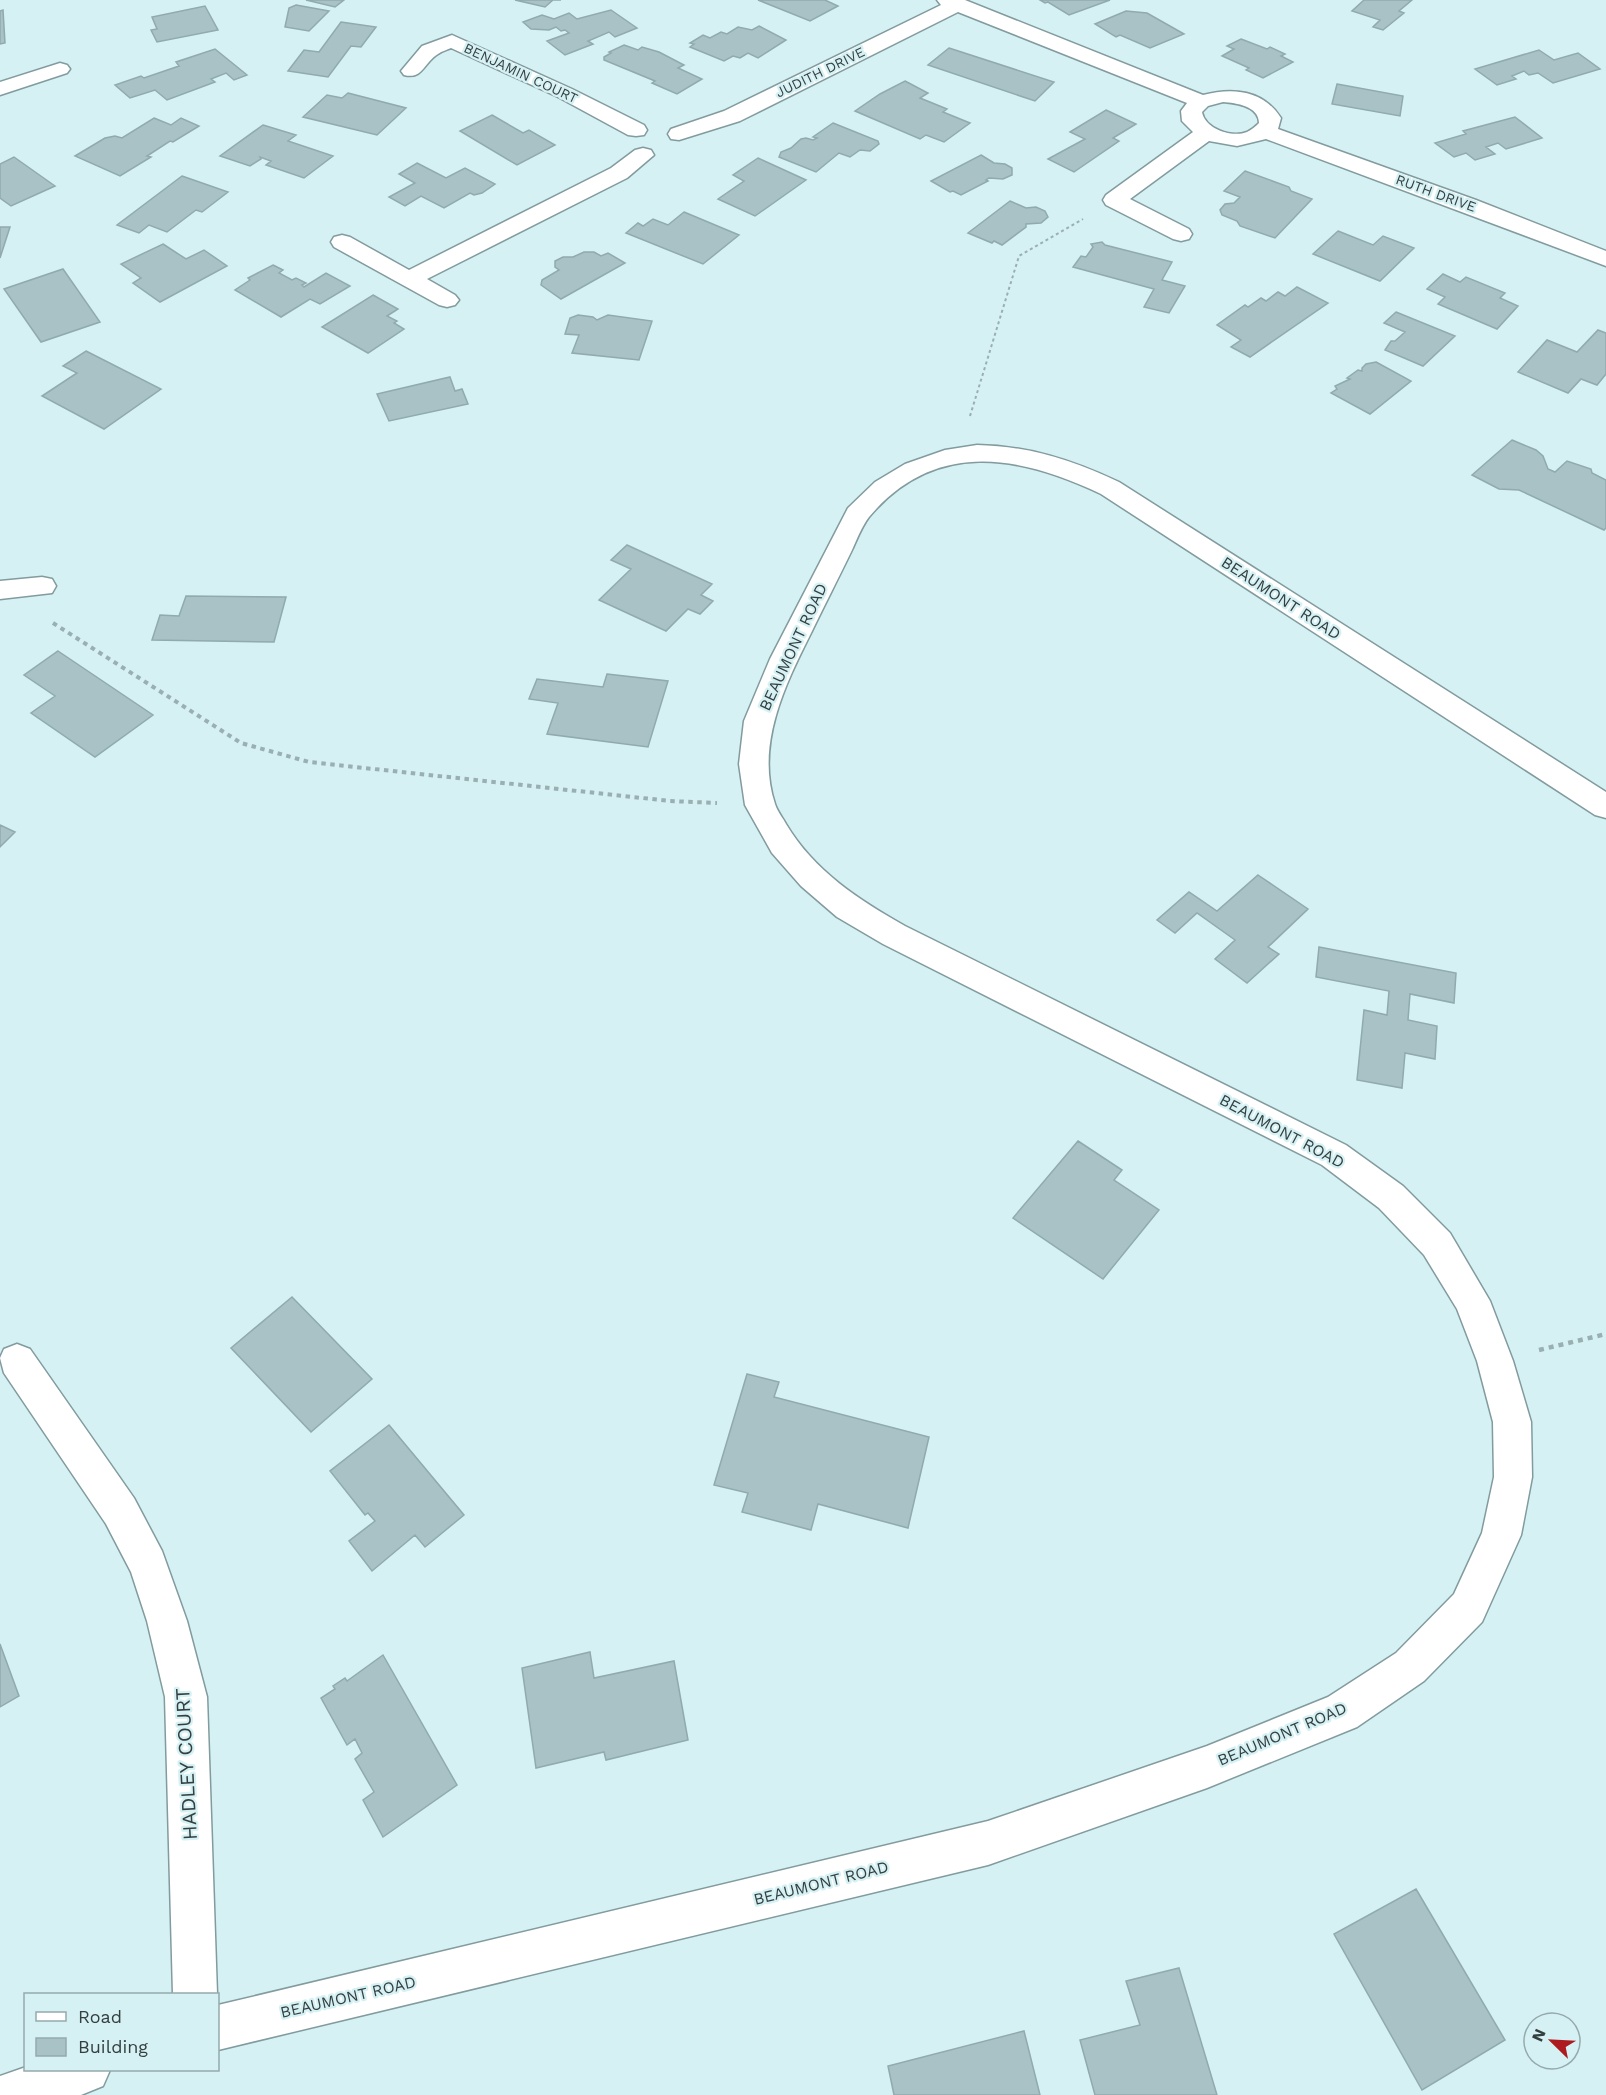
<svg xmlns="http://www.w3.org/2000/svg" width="1606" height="2095" viewBox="0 0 1606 2095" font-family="'Work Sans',sans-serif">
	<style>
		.building { fill: #a8c2c5; stroke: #90aaad; stroke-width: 1.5 }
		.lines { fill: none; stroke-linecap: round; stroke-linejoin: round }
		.minor-casing { stroke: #829b9e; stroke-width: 3 }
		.path-far2 { stroke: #9aafb2; stroke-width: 2; stroke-dasharray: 3 3; stroke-linecap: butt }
		.path-far1 { stroke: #9aafb2; stroke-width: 4; stroke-dasharray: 4.5 4.5; stroke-linecap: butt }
		.path { stroke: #9aafb2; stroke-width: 4.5; stroke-dasharray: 5 5; stroke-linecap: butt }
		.minor { fill: #fff; fill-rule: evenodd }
		.labels { text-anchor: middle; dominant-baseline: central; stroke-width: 4.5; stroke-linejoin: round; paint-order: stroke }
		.far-street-label { font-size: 14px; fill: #343f40; stroke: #d5f1f4 }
		.street-label { font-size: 16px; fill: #343f40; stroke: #d5f1f4 }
		.near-street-label { font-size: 20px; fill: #343f40; stroke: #d5f1f4 }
	</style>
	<rect width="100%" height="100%" fill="#d5f1f4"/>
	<path class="building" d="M 306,0 L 344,0 L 335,7 Z
		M 515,0 L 561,0 L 553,0 L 545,7 Z
		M 758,0 L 825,0 L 838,6 L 810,21 Z
		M 1040,0 L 1110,0 L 1069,15 L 1048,2 L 1045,3 Z
		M 1364,0 L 1412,0 L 1399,11 L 1404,13 L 1383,30 L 1373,27 L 1380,20 L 1352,11 Z
		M 296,5 L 329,11 L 309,31 L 285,27 L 289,8 Z
		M 205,6 L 218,30 L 157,42 L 151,30 L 157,29 L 152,17 Z
		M 3,10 L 5,43 L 0,44 L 0,11 Z
		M 611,10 L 637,28 L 615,37 L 609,32 L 588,41 L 593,44 L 565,55 L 547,41 L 569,33 L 565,30 L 561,31 L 556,27 L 549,30 L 531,29 L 523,22 L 542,15 L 554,19 L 569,13 L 577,19 Z
		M 1126,11 L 1147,13 L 1184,34 L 1150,48 L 1120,35 L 1116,37 L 1095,24 Z
		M 341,22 L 376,27 L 361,47 L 351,46 L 328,77 L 288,71 L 304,50 L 319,52 Z
		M 759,26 L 786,40 L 758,58 L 748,53 L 740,58 L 733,56 L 724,61 L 690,47 L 694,44 L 690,43 L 703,35 L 710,38 L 721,32 L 727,34 L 738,27 L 752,30 Z
		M 1241,39 L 1267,49 L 1270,47 L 1285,54 L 1281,56 L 1293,62 L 1263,78 L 1246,70 L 1249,68 L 1222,56 L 1234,49 L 1227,46 Z
		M 624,45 L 638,50 L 642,47 L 659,52 L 684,65 L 678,68 L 702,79 L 677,94 L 652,83 L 655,81 L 604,60 L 604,57 L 611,53 L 609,52 Z
		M 949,48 L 1054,82 L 1035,101 L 928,65 Z
		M 215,49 L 247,75 L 234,80 L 226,73 L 211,79 L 215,82 L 167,100 L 155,90 L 130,98 L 115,85 L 141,76 L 144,78 L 179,66 L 176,62 Z
		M 1539,50 L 1554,60 L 1578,53 L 1600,69 L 1553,83 L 1538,73 L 1529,75 L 1524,71 L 1512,76 L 1516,79 L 1497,85 L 1475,69 Z
		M 905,81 L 928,93 L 920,98 L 947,109 L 943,112 L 970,123 L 944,142 L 926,135 L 920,139 L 855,111 L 880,94 Z
		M 1337,84 L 1403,96 L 1400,116 L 1332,104 Z
		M 348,93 L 406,108 L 377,135 L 303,117 L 327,95 L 342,98 Z
		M 1106,110 L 1136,124 L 1113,138 L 1119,141 L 1074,172 L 1048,159 L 1085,139 L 1070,132 Z
		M 492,115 L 523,133 L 529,130 L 555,145 L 517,165 L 460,131 Z
		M 1515,117 L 1542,138 L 1506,149 L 1498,143 L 1486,147 L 1495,154 L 1475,160 L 1466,153 L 1454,157 L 1435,143 L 1466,134 L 1463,131 Z
		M 154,118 L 171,125 L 181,118 L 199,126 L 173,142 L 170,141 L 147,156 L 151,157 L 120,176 L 75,156 L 105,138 L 115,136 L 122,138 Z
		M 833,123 L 878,141 L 879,144 L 870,151 L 860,150 L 850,157 L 839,153 L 816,172 L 779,157 L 781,152 L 791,148 L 801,139 L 806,138 L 813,140 L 817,138 L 813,137 Z
		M 263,125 L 296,135 L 288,141 L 333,156 L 304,178 L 266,165 L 271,161 L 260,157 L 261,159 L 250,166 L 220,156 Z
		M 981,155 L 994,163 L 1005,164 L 1012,168 L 1012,175 L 1003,179 L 989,178 L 986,180 L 988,181 L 961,195 L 953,191 L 950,192 L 931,181 Z
		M 14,157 L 55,186 L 11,206 L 0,198 L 0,164 Z
		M 758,158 L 806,180 L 755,216 L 718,199 L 744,181 L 733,175 Z
		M 417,163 L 446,178 L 465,168 L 495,184 L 482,193 L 474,195 L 470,193 L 444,208 L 421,196 L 405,206 L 389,197 L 415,183 L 399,174 Z
		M 1245,171 L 1289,187 L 1291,191 L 1312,199 L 1275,238 L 1240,226 L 1237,221 L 1222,215 L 1220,210 L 1225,204 L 1234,203 L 1240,197 L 1224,191 Z
		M 182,176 L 228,192 L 202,212 L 196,210 L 167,232 L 149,225 L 139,233 L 117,225 Z
		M 1010,201 L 1026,208 L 1036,207 L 1045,211 L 1048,217 L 1041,223 L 1026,224 L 1026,227 L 1002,245 L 994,241 L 992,243 L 968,233 Z
		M 684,212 L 739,235 L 703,264 L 626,233 L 638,223 L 643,226 L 653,219 L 668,225 Z
		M 0,227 L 10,227 L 0,258 Z
		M 1338,231 L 1373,245 L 1383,236 L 1414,248 L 1380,281 L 1313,254 Z
		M 1102,242 L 1105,245 L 1172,262 L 1162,280 L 1185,286 L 1169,313 L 1144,307 L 1154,289 L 1073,267 L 1081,256 L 1086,257 L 1093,247 L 1091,244 Z
		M 163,244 L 186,259 L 204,250 L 227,266 L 160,302 L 133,283 L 141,278 L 121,264 Z
		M 584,252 L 594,252 L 601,256 L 608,253 L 625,263 L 561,299 L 541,285 L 542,280 L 559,270 L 555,267 L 555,261 L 563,257 L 573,257 Z
		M 273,265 L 283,270 L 279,273 L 292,280 L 296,278 L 306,283 L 302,285 L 304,287 L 326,273 L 350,286 L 320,304 L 310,299 L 281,317 L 235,290 L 250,280 L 248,278 Z
		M 63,269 L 100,322 L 41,342 L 4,289 Z
		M 1443,274 L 1460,282 L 1466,277 L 1505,293 L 1500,298 L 1518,306 L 1497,329 L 1438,304 L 1445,297 L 1427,289 Z
		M 1297,287 L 1328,303 L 1250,357 L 1231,347 L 1241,340 L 1217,325 L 1245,305 L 1248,307 L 1261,298 L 1266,301 L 1278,292 L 1285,296 Z
		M 373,295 L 398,309 L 387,316 L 397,321 L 394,323 L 404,329 L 368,353 L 322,327 Z
		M 1396,312 L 1455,336 L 1423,366 L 1385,350 L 1391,341 L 1395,341 L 1405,332 L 1384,323 Z
		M 578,315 L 593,317 L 597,320 L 608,315 L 652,321 L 639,360 L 572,353 L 579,335 L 565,334 L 570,318 Z
		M 1598,330 L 1606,333 L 1606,374 L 1597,385 L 1581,379 L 1568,393 L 1518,372 L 1547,340 L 1577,352 Z
		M 86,351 L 161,389 L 104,429 L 42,396 L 77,373 L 63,366 Z
		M 1376,362 L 1411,381 L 1370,414 L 1331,393 L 1337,389 L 1335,386 L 1350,379 L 1347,378 L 1358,370 L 1362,371 L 1362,368 L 1366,364 Z
		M 450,377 L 455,391 L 462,389 L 468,404 L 389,421 L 377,394 Z
		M 1512,440 L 1536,450 L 1543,456 L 1548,469 L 1555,472 L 1567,461 L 1591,469 L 1592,473 L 1606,480 L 1606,528 L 1604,530 L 1519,490 L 1499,489 L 1472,475 Z
		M 627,545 L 712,584 L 701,595 L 713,601 L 700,614 L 688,609 L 666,631 L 599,600 L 631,569 L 611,560 Z
		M 186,596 L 286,597 L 274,642 L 152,640 L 160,615 L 179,616 Z
		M 58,651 L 153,715 L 95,757 L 31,713 L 55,696 L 24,675 Z
		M 607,674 L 668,681 L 648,747 L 547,734 L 558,703 L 529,699 L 537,679 L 603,687 Z
		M 0,825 L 15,832 L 0,847 Z
		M 1258,875 L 1308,909 L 1268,947 L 1279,954 L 1247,983 L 1215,959 L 1235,940 L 1197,913 L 1175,933 L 1157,920 L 1189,892 L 1217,911 Z
		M 1319,947 L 1456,973 L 1454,1003 L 1410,994 L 1408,1020 L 1437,1026 L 1435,1059 L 1405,1053 L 1402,1088 L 1357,1080 L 1364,1010 L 1387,1015 L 1389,991 L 1316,977 Z
		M 1078,1141 L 1122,1170 L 1114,1180 L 1159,1210 L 1103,1279 L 1013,1218 Z
		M 292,1297 L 372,1379 L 311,1432 L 231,1348 Z
		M 747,1374 L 779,1382 L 774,1397 L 929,1437 L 908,1528 L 818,1504 L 811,1530 L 742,1512 L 748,1493 L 714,1485 Z
		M 389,1425 L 464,1515 L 425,1547 L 415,1535 L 372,1571 L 349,1541 L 375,1521 L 368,1513 L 365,1515 L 330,1471 Z
		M 0,1644 L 19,1696 L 0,1707 Z
		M 590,1652 L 594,1678 L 674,1661 L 688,1740 L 606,1760 L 604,1752 L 536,1768 L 522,1668 Z
		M 383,1655 L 457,1785 L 383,1837 L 363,1800 L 374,1792 L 355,1759 L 362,1753 L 355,1739 L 347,1745 L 321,1698 L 335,1689 L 333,1686 L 345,1678 L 347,1681 Z
		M 1416,1889 L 1505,2040 L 1422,2090 L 1334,1934 Z
		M 1179,1968 L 1217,2095 L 1095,2095 L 1080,2040 L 1140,2025 L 1126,1981 Z
		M 1024,2031 L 1040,2095 L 894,2095 L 888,2066 Z"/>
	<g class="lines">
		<defs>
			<path id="minor" d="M 937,0 L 965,0 L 1203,95 C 1233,87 1263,90 1281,118 L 1278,129 L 1476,200 L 1606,251 L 1606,266 L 1266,139 L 1237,146 L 1209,141 L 1130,199 L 1189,229 L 1192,234 L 1189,239 L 1181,241 L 1173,239 L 1106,205 L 1103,200 L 1106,195 L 1193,132 L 1182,121 L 1181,111 L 1187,103 L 958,12 L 740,121 L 679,140 L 671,139 L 668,134 L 671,129 L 724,111 L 941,5 ZM 1223,102 C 1236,103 1259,106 1259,123 C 1256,126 1251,130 1247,132 C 1232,138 1205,129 1202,112 L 1208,106 Z
				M 452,35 L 572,89 L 644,125 L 647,130 L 644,135 L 636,136 L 628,135 L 558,97 L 451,48 C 447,50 442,51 438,54 C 424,62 423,80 404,75 L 401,71 L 422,46 Z
				M 60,63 L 67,65 L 70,69 L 67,73 L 0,95 L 0,82 Z
				M 643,148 L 651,150 L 654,155 L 627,178 L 427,279 L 455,295 L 459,300 L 455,305 L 447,307 L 439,305 L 334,247 L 331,242 L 334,237 L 342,235 L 350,237 L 409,270 L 611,168 L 635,150 Z
				M 977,445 C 1029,446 1072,460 1119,482 L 1606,792 L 1606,818 L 1595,815 L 1101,494 C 1019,455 935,439 869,517 C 862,526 857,539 852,550 C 839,577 825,604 812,631 C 786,683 755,744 775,804 C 777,811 783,818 786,824 C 814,871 859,900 905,926 L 1346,1145 L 1403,1186 L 1450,1233 L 1490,1301 L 1513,1361 L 1531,1422 L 1532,1477 L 1521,1535 L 1482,1622 L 1424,1681 L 1357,1727 L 1207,1788 L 988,1865 L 218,2050 L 218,2005 L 988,1821 L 1207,1746 L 1328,1697 L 1396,1653 L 1454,1594 L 1482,1533 L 1494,1477 L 1493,1422 L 1477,1361 L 1457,1309 L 1424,1255 L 1379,1208 L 1322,1165 L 883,944 L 837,917 L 801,886 L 772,853 L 745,805 L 739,764 L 744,721 L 770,659 L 848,508 L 875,482 L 905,464 L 945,450 Z
				M 42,577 L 52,579 L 56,586 L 52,593 L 0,599 L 0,581 Z
				M 17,1344 L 30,1349 L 134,1498 L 162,1551 L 187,1621 L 207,1697 L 217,1994 L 173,1994 L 165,1697 L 147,1621 L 131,1572 L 106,1524 L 4,1373 L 0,1358 L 4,1349 Z
				M 26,2067 L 26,2070 L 110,2070 L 103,2086 L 81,2095 L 0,2095 L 0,2076 Z"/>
		</defs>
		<use href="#minor" class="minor-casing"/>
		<path class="path-far2" d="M 970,416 L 1019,256 L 1083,219"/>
		<path class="path-far1" d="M 53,623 L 241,743 L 309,762 L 670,801 L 717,803"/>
		<path class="path" d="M 1539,1350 L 1606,1334"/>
		<use href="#minor" class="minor"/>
	</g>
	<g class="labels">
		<g class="far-street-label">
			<text transform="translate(820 72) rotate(-26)">JUDITH DRIVE</text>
			<text transform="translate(521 73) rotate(25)">BENJAMIN COURT</text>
			<text transform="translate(1436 193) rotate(20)">RUTH DRIVE</text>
		</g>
		<g class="street-label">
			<text transform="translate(1281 598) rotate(33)">BEAUMONT ROAD</text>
			<text transform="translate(793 647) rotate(-65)">BEAUMONT ROAD</text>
			<text transform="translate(1282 1131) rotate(28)">BEAUMONT ROAD</text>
			<text transform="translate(1282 1734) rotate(-23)">BEAUMONT ROAD</text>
			<text transform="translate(821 1883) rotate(-14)">BEAUMONT ROAD</text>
			<text transform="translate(348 1997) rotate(-13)">BEAUMONT ROAD</text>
		</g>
		<g class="near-street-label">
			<text transform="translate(186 1764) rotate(-93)">HADLEY COURT</text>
		</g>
	</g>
	<rect x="24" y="1993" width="195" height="78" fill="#d5f1f4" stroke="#95aaac" stroke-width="1.5"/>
	<rect x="36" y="2012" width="30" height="9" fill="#ffffff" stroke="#95aaac" stroke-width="1.5"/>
	<text x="78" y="2023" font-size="18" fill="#343f40">Road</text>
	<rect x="36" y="2038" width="30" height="18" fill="#a8c2c5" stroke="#95aaac" stroke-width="1.5"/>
	<text x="78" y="2053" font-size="18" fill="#343f40">Building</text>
	<g transform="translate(1552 2041) rotate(294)"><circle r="28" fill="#d5f1f4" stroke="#95aaac" stroke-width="1.5"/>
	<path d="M0-4.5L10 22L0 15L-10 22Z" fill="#ad1a1f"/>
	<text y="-9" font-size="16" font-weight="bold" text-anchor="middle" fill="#343f40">N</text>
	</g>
</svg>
